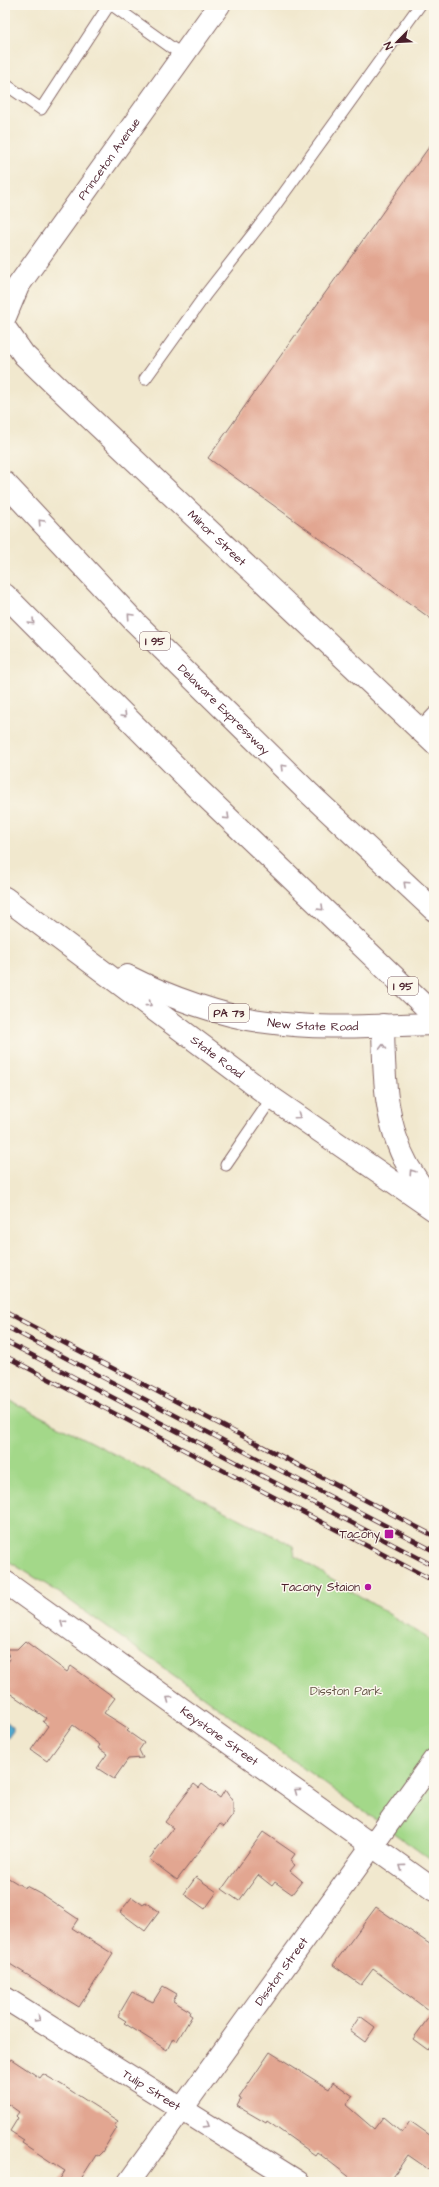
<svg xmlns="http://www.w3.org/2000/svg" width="439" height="2187" viewBox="0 0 439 2187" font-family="'Architects Daughter',sans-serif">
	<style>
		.green { fill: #a3d889; stroke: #767c5a }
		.water { fill: #50a8cd; stroke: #4d647c }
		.building { fill: #e2a691 }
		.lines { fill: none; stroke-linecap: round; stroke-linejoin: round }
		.service-casing { stroke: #846564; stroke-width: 13 }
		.minor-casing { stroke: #846564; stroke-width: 24 }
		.tertiary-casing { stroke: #846564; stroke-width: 24 }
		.secondary-casing { stroke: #846564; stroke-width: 24 }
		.primary-casing { stroke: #846564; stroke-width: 24 }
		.motorway-casing { stroke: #846564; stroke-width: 24 }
		.service { stroke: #fff; stroke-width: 11 }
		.minor { stroke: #fff; stroke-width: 22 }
		.tertiary { stroke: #fff; stroke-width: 22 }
		.secondary { stroke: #fff; stroke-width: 22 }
		.primary { stroke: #fff; stroke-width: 22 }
		.motorway { stroke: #fff; stroke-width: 22 }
		.rail-casing { stroke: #4a1f2b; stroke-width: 4.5 }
		.rail { stroke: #fbf7ec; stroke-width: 3; stroke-dasharray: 9; stroke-linecap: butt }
		.oneway { stroke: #ae9aa0 }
		.poi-dot { fill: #b5179e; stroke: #fbf7ec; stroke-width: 1.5 }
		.labels { text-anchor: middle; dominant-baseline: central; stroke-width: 3; stroke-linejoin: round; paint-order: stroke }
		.shield { fill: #fbf7ec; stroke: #7f6065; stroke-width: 1 }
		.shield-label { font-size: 11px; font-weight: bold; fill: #4a1f2b }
		.street-label { font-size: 12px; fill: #4a1f2b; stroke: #fbf7ec }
		.poi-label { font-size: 12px; fill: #4a1f2b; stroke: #fbf7ec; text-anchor: end }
		.park-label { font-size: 12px; fill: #655647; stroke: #fbf7ec }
	</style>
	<rect width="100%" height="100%" fill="#fbf7ec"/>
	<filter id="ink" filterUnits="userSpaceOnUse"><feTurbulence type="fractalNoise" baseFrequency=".025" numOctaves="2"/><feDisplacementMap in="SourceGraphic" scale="8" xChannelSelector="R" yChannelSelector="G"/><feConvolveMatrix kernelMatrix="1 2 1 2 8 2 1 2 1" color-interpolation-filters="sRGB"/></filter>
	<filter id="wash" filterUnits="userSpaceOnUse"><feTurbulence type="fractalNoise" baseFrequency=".012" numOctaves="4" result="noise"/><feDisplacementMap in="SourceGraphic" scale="16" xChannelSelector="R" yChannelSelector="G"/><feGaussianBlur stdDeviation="0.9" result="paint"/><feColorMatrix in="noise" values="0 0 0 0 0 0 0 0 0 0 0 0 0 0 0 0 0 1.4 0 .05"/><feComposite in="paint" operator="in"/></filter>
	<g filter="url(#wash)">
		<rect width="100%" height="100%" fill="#f1e8ce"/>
		<path class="green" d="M 5,1398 L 293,1546 L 295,1556 L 434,1642 L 434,1862 L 55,1590 L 5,1559 Z"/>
		<path class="water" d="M 6,1721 L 13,1727 L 13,1731 L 5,1742 Z"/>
		<g id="blocks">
			<path class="building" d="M 434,140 L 434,621 L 208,458 Z
				M 25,1641 L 67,1672 L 71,1666 L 115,1698 L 104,1713 L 129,1729 L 127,1731 L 144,1743 L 139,1750 L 143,1758 L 128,1759 L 114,1779 L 97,1768 L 107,1754 L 98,1748 L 100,1745 L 73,1725 L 47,1761 L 31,1750 L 48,1726 L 43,1722 L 46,1718 L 5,1690 L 5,1666 L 10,1659 L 6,1649 L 17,1649 Z
				M 194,1784 L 199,1788 L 202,1784 L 220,1798 L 225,1790 L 233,1802 L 233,1815 L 224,1827 L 220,1824 L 177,1880 L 149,1859 L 173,1828 L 165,1822 Z
				M 263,1832 L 295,1854 L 290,1861 L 295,1865 L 290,1871 L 302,1881 L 292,1894 L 275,1882 L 272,1886 L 258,1875 L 239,1901 L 222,1889 Z
				M 5,1876 L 25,1888 L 26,1886 L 41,1894 L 78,1919 L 72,1928 L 113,1954 L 79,2007 L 5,1961 Z
				M 196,1877 L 217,1892 L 205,1909 L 184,1894 Z
				M 132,1897 L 143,1905 L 145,1902 L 159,1912 L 145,1931 L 120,1912 Z
				M 376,1907 L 434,1947 L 434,2041 L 428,2050 L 413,2039 L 432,2013 L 373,1969 L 361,1985 L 333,1965 Z
				M 163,1986 L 177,1994 L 173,2001 L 190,2011 L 189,2014 L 192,2016 L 177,2041 L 173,2038 L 167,2050 L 124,2023 L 126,2021 L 118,2016 L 132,1992 L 153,2002 Z
				M 360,2016 L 375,2027 L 365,2042 L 350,2031 Z
				M 270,2052 L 329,2089 L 333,2082 L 353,2096 L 346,2105 L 374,2129 L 383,2117 L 402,2133 L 410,2121 L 434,2138 L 434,2173 L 408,2155 L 389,2182 L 356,2182 L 317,2152 L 315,2155 L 267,2121 L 266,2123 L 237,2106 L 241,2099 L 239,2098 Z
				M 11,2059 L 40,2078 L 43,2074 L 62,2085 L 118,2121 L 114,2126 L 117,2128 L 102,2152 L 98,2156 L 96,2155 L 79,2182 L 58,2182 L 65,2171 L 22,2143 L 24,2140 L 10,2131 L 18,2118 L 16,2116 L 19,2112 L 5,2102 L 5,2068 Z"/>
		</g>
	</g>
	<g filter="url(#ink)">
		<use href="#blocks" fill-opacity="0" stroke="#846564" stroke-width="1"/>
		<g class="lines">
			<defs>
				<path id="service" d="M 112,5 L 182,55
					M 5,84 L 41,109 L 109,5
					M 145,379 L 206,294 L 274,207 L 420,5
					M 419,729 L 434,713
					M 226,1165 L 272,1098"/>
				<g id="minor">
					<path id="s1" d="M 5,317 L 18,286 L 219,5"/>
					<path id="s2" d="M 5,1582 L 434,1890"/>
					<path id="s3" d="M 5,1998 L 298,2182"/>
					<path id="s4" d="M 129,2182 L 434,1760"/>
				</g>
				<path id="tertiary" d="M 5,1588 L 8,1584"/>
				<g id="secondary">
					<path id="s5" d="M 5,328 L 24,355 L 53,383 L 434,743"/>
				</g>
				<g id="primary">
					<path id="s6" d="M 5,898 L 272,1098 L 434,1210"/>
					<path id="s7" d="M 127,976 C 166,996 224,1017 267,1022 C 322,1030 379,1025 434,1024"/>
					<path d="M 383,1025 C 384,1073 384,1123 408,1166 C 416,1179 425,1192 434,1205"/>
				</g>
				<g id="motorway">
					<path id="s8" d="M 5,483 L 135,622 L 310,794 L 434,910"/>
					<path d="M 5,595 L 199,790 L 434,1015"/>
				</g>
			</defs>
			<use href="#service" class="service-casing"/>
			<use href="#minor" class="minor-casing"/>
			<use href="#tertiary" class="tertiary-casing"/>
			<use href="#secondary" class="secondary-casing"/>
			<use href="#primary" class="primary-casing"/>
			<use href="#motorway" class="motorway-casing"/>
			<use href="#service" class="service"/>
			<use href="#minor" class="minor"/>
			<use href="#tertiary" class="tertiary"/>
			<use href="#secondary" class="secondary"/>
			<use href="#primary" class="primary"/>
			<use href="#motorway" class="motorway"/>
			<defs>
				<path id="rail" d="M 5,1312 L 434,1536
					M 5,1326 L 434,1551
					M 5,1341 L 434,1566
					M 5,1356 L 434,1581"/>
			</defs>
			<use href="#rail" class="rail-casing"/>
			<use href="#rail" class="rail"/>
		</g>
		<defs><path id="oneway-chevron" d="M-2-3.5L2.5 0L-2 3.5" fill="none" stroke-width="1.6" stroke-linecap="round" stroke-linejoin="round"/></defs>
		<g class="oneway">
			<use href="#oneway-chevron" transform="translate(41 522) rotate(-133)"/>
			<use href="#oneway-chevron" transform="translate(130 616) rotate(-133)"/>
			<use href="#oneway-chevron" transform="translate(32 622) rotate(45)"/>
			<use href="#oneway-chevron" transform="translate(124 715) rotate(45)"/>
			<use href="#oneway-chevron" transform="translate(283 767) rotate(-135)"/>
			<use href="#oneway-chevron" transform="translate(227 817) rotate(44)"/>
			<use href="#oneway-chevron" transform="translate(406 884) rotate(-137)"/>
			<use href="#oneway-chevron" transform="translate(321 908) rotate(44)"/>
			<use href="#oneway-chevron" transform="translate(149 1004) rotate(37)"/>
			<use href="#oneway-chevron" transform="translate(383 1047) rotate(-91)"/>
			<use href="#oneway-chevron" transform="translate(298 1116) rotate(35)"/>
			<use href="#oneway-chevron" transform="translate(412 1172) rotate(-124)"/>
			<use href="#oneway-chevron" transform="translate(63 1623) rotate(-144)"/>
			<use href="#oneway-chevron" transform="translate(169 1699) rotate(-144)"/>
			<use href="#oneway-chevron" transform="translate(297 1791) rotate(-144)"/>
			<use href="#oneway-chevron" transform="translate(402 1867) rotate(-144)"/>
			<use href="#oneway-chevron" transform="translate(38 2019) rotate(32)"/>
			<use href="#oneway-chevron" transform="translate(207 2125) rotate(32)"/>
		</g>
	</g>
	<g class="poi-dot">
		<rect x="384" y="1529" width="10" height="10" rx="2"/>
		<circle cx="368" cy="1587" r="4"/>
	</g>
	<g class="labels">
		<g class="shield">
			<rect x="140" y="632" width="30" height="18" rx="3"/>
			<rect x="388" y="977" width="30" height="18" rx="3"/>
			<rect x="209" y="1004" width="40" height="18" rx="3"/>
		</g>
		<g class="shield-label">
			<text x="155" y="641">I 95</text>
			<text x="403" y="986">I 95</text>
			<text x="229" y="1013">PA 73</text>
		</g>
		<g class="street-label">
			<text stroke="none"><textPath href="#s1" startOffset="190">Princeton Avenue</textPath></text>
			<text stroke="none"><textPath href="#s5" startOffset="299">Milnor Street</textPath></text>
			<text stroke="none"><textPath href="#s8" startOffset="315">Delaware Expressway</textPath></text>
			<text stroke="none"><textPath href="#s7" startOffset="194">New State Road</textPath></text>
			<text stroke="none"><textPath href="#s6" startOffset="265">State Road</textPath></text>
			<text stroke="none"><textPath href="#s2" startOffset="264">Keystone Street</textPath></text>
			<text stroke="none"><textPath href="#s4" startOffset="260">Disston Street</textPath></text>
			<text stroke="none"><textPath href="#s3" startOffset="173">Tulip Street</textPath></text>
		</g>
		<g class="poi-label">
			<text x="380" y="1534">Tacony</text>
			<text x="360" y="1587">Tacony Staion</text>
		</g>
		<g class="park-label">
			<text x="346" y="1691">Disston Park</text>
		</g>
	</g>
	<rect width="439" height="2187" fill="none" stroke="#fbf7ec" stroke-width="20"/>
	<g transform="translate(397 42) rotate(246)" stroke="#fbf7ec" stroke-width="3" paint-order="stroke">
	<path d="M0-3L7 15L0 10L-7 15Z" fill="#4a1f2b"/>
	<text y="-6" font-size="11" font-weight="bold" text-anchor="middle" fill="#4a1f2b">N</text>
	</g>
</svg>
